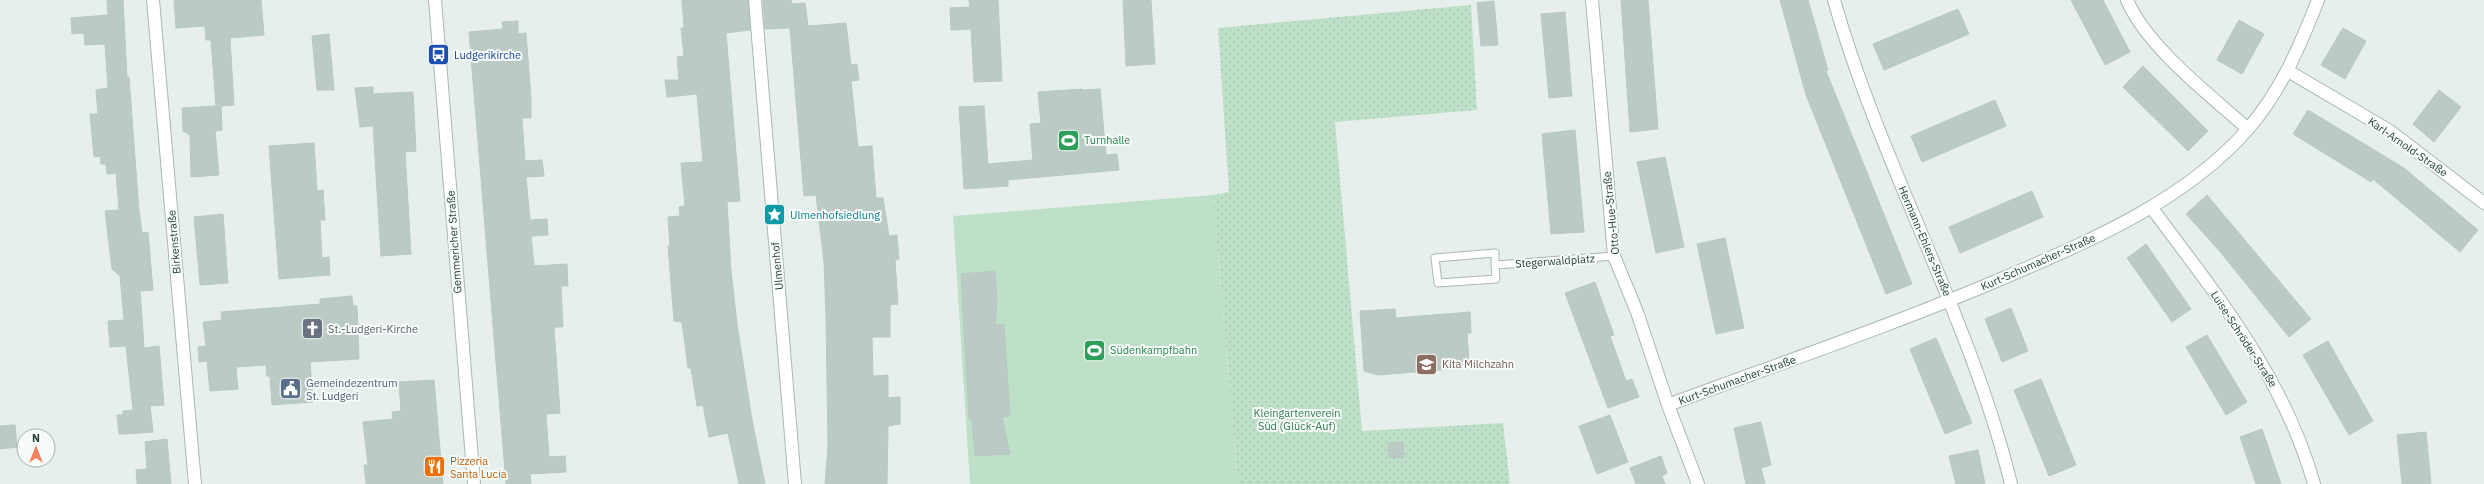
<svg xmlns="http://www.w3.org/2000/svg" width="2484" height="484" viewBox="0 0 2484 484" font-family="'IBM Plex Sans',sans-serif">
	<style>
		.grass { fill: url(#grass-dots) }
		.park { fill: #bfe0c8 }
		.building { fill: #bbcac4; stroke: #b8c9c2 }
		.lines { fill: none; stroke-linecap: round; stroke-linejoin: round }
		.service-casing { stroke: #a8b8b2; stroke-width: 9 }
		.minor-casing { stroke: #a8b8b2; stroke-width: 14 }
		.service { stroke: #fff; stroke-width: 7 }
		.minor { stroke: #fff; stroke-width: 12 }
		.labels { text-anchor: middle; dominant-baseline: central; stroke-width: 4; stroke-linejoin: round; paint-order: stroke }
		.transit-label { font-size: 11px; fill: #164399; stroke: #f7fbf9; text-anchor: start }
		.leisure-label { font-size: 11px; fill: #27864d; stroke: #f7fbf9; text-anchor: start }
		.street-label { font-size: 11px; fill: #24423a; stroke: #f7fbf9 }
		.culture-label { font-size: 11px; fill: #0d838f; stroke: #f7fbf9; text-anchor: start }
		.worship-label { font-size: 11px; fill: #5b616d; stroke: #f7fbf9; text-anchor: start }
		.education-label { font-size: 11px; fill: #785e54; stroke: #f7fbf9; text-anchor: start }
		.service-label { font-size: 11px; fill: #4e5e75; stroke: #f7fbf9; text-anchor: start }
		.park-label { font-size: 11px; fill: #2d7a4b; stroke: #f7fbf9 }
		.food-label { font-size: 11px; fill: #c56008; stroke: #f7fbf9; text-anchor: start }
	</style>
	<defs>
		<pattern id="grass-dots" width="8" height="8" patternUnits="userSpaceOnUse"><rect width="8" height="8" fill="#bfe0c8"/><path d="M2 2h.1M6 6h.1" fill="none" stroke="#a4c1ad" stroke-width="1.8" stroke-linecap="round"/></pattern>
	</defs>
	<rect width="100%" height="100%" fill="#e6efeb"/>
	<path class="grass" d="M 1471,5 L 1477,110 L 1335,122 L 1362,431 L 1503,423 L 1510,484 L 1238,484 L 1213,195 L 1229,192 L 1218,28 Z"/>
	<path class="park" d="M 1213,195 L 1238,484 L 970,484 L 953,216 Z"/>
	<path class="building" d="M 107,0 L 123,0 L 127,77 L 129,77 L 139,211 L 142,233 L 148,232 L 153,290 L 140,291 L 143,331 L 144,348 L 159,346 L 164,405 L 150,406 L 153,432 L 125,434 L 119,434 L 117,415 L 123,415 L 123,411 L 133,410 L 126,346 L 110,347 L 108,321 L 124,320 L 120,276 L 112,269 L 105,211 L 119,210 L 116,173 L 107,174 L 106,164 L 101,164 L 100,156 L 94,157 L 90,114 L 98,114 L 96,90 L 108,88 L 105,44 L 85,45 L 84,33 L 72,34 L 71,18 L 108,15 Z
		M 174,0 L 261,0 L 264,35 L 230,38 L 234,105 L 221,106 L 222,130 L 215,131 L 219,175 L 191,177 L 190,135 L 183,131 L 182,108 L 216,106 L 211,40 L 206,40 L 205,26 L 176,28 Z
		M 682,0 L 748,0 L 750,30 L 726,33 L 740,201 L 727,202 L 731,270 L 737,324 L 752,420 L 765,484 L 739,484 L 728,433 L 709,437 L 703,405 L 697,406 L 691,368 L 688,368 L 682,322 L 674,321 L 668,246 L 670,246 L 668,217 L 680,216 L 679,207 L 685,206 L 681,163 L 703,162 L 697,94 L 667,97 L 665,80 L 679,80 L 677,57 L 684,56 L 681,28 L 684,28 Z
		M 763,0 L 791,0 L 792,4 L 805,3 L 808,26 L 846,23 L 851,65 L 857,64 L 859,80 L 851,81 L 858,147 L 872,146 L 876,198 L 883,198 L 889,236 L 897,235 L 899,259 L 895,260 L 898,304 L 890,305 L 890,337 L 872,337 L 873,376 L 888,375 L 888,398 L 900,397 L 900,424 L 888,426 L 887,484 L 825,484 L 828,446 L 826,317 L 824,262 L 816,195 L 804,196 L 790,28 L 765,29 Z
		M 969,0 L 998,0 L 1002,81 L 974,82 L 971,29 L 951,30 L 950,8 L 970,7 Z
		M 1123,0 L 1151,0 L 1155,64 L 1126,66 Z
		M 1621,0 L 1648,0 L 1658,129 L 1630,132 Z
		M 1780,0 L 1808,0 L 1828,70 L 1826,71 L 1912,284 L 1886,294 L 1806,95 Z
		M 2071,0 L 2103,0 L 2130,52 L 2105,65 Z
		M 1494,1 L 1498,45 L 1481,46 L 1477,3 Z
		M 1958,9 L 1969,34 L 1884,70 L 1873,44 Z
		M 1565,12 L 1572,96 L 1549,98 L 1541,14 Z
		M 2239,20 L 2264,34 L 2242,74 L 2217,60 Z
		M 518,21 L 518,34 L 526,33 L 531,98 L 531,118 L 522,118 L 525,161 L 542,160 L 544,176 L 526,177 L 530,220 L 547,219 L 548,235 L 531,236 L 534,266 L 567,264 L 568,286 L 561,286 L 563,327 L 554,327 L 560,413 L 546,414 L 549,457 L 565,456 L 566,472 L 530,474 L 531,484 L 506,484 L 469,32 L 503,29 L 502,22 Z
		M 2343,28 L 2366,41 L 2345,79 L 2321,65 Z
		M 329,34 L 334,90 L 317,90 L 312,36 Z
		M 2143,66 L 2208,131 L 2188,151 L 2123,87 Z
		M 373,87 L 373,94 L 413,92 L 416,151 L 405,152 L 411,254 L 381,256 L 373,126 L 360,127 L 355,88 Z
		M 1082,89 L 1082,90 L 1100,89 L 1106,155 L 1117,154 L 1119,170 L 1008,180 L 1008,186 L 964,189 L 959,107 L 984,106 L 988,164 L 1033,160 L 1030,124 L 1041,123 L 1038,92 Z
		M 2439,90 L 2461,107 L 2434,142 L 2413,124 Z
		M 1995,100 L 2006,126 L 1922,162 L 1911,136 Z
		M 2308,110 L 2404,168 L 2478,230 L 2460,252 L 2373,179 L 2371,182 L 2293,134 Z
		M 1575,130 L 1584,232 L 1551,234 L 1542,134 Z
		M 314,143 L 317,191 L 323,190 L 325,220 L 320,220 L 322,258 L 329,257 L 330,275 L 279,279 L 269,146 Z
		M 1665,157 L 1684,247 L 1656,253 L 1637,162 Z
		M 2032,191 L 2043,217 L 1960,253 L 1949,227 Z
		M 2207,195 L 2311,319 L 2289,337 L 2217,248 L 2186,214 Z
		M 223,214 L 228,283 L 200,285 L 194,217 Z
		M 1725,238 L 1744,328 L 1716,334 L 1697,244 Z
		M 2146,244 L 2191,309 L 2172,322 L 2127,258 Z
		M 995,271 L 997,299 L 995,325 L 1004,324 L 1010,416 L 1002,417 L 1010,454 L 975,456 L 972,419 L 969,419 L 961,274 Z
		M 1595,282 L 1614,335 L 1610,336 L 1626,381 L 1632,379 L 1639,397 L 1608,408 L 1565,293 Z
		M 352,296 L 353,306 L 357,306 L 359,359 L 310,362 L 313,402 L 272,405 L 270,376 L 267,376 L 266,365 L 236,367 L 238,389 L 210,391 L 207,361 L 199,362 L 198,347 L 206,346 L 203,322 L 222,320 L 221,312 L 320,304 L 320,299 Z
		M 2011,308 L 2028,351 L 2002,362 L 1985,319 Z
		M 1395,309 L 1396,318 L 1470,312 L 1471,333 L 1467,333 L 1469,362 L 1465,368 L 1378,375 L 1364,371 L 1360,311 Z
		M 2207,335 L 2247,402 L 2226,415 L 2186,347 Z
		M 1936,338 L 1972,423 L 1945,434 L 1910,349 Z
		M 2328,341 L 2373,421 L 2349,435 L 2303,355 Z
		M 2041,379 L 2076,465 L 2049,476 L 2014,390 Z
		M 434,380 L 443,484 L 366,484 L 364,465 L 368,465 L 363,422 L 393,419 L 392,412 L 401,411 L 399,382 Z
		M 1610,415 L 1628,462 L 1597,474 L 1579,426 Z
		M 1761,422 L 1771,465 L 1761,468 L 1765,484 L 1746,484 L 1734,428 Z
		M 15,425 L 17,447 L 0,449 L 0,426 Z
		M 2262,429 L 2281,484 L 2256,484 L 2240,437 Z
		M 2426,432 L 2431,484 L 2402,484 L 2397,435 Z
		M 167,439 L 171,484 L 137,484 L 136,470 L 147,469 L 145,442 Z
		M 1403,442 L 1404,457 L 1389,458 L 1388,443 Z
		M 1978,450 L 1985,484 L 1956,484 L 1949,456 Z
		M 1661,456 L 1667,473 L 1662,476 L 1665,484 L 1636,484 L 1630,468 Z"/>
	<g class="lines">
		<defs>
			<path id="service" d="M 1495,265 L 1496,279 L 1438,283 L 1435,258 L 1495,253 L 1495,265 L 1614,256"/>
			<path id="minor" d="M 153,0 L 195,484
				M 435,0 L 474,484
				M 755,0 L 795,484
				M 1592,0 L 1614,256 L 1637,312 L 1668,405 L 1698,484
				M 1834,0 C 1881,166 1970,316 2011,484
				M 2127,0 C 2147,47 2210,95 2248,129
				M 2288,71 L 2390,131 L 2484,203
				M 2151,207 C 2217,296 2283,375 2314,484
				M 1668,405 C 1781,363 1896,324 2008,276 C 2092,240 2186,200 2248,129 C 2281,91 2300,46 2318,0"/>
		</defs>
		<use href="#service" class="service-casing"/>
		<use href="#minor" class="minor-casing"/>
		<use href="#service" class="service"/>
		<use href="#minor" class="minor"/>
	</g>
	<defs>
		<symbol id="bus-square" viewBox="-11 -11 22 22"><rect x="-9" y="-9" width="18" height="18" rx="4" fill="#1a4fb4" stroke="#f7fbf9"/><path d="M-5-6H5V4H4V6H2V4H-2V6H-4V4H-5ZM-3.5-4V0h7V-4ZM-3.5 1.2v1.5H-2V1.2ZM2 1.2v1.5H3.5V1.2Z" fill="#fff"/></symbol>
		<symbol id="stadium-square" viewBox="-11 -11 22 22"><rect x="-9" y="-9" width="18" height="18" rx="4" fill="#2e9e5b" stroke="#f7fbf9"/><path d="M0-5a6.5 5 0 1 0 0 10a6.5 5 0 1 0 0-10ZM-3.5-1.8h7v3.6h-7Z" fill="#fff"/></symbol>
		<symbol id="sight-square" viewBox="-11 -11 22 22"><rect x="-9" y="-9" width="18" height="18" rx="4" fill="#0f9aa8" stroke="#f7fbf9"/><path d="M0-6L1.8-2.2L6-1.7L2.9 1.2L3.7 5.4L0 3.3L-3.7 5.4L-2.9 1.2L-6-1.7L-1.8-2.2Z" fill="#fff"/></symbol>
		<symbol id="church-square" viewBox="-11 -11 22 22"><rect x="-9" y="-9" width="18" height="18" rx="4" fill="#6b7280" stroke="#f7fbf9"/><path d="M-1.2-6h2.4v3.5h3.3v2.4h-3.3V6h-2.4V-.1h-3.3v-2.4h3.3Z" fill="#fff"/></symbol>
		<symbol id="school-square" viewBox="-11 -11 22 22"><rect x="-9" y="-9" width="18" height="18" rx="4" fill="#8d6e63" stroke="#f7fbf9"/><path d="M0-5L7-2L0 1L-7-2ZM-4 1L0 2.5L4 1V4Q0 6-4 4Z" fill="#fff"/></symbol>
		<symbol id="civic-square" viewBox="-11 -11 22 22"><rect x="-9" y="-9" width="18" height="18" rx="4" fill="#5c6f8a" stroke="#f7fbf9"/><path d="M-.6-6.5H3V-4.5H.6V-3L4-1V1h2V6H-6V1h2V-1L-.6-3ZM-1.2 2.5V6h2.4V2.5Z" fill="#fff"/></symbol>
		<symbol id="restaurant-square" viewBox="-11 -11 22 22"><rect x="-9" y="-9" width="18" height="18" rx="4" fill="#e8710a" stroke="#f7fbf9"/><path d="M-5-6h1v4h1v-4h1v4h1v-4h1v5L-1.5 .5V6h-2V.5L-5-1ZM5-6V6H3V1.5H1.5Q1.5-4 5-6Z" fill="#fff"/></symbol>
	</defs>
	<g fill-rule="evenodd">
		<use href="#bus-square" x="426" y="42" width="25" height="25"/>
		<use href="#stadium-square" x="1056" y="128" width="25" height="25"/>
		<use href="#sight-square" x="762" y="202" width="25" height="25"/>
		<use href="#church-square" x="300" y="316" width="25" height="25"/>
		<use href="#stadium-square" x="1082" y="338" width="25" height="25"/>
		<use href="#school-square" x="1414" y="352" width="25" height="25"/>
		<use href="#civic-square" x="278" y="376" width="25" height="25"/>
		<use href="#restaurant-square" x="422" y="454" width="25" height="25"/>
	</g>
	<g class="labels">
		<g class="transit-label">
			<text x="454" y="55">Ludgerikirche</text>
		</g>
		<g class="leisure-label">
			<text x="1084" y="140">Turnhalle</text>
			<text x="1110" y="350">Südenkampfbahn</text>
		</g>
		<g class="street-label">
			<text transform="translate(2408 147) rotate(35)">Karl-Arnold-Straße</text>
			<text transform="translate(1611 213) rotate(-96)">Otto-Hue-Straße</text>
			<text transform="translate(1925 241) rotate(67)">Hermann-Ehlers-Straße</text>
			<text transform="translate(174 242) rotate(-95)">Birkenstraße</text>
			<text transform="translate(454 242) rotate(-94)">Gemmericher Straße</text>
			<text transform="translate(1555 261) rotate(-4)">Stegerwaldplatz</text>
			<text transform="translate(2038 262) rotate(-24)">Kurt-Schumacher-Straße</text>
			<text transform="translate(777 266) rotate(-95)">Ulmenhof</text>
			<text transform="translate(2244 339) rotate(57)">Luise-Schröder-Straße</text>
			<text transform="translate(1737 380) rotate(-20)">Kurt-Schumacher-Straße</text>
		</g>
		<g class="culture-label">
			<text x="790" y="215">Ulmenhofsiedlung</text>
		</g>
		<g class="worship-label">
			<text x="328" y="329">St.-Ludgeri-Kirche</text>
		</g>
		<g class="education-label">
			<text x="1442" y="364">Kita Milchzahn</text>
		</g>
		<g class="service-label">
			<text x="306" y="383">Gemeindezentrum<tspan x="306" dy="13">St. Ludgeri</tspan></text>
		</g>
		<g class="park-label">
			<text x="1297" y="413">Kleingartenverein<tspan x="1297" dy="13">Süd (Glück-Auf)</tspan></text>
		</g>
		<g class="food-label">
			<text x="450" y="461">Pizzeria<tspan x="450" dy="13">Santa Lucia</tspan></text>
		</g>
	</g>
	<g transform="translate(36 448)"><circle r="19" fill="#f7fbf9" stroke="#a3b1ad"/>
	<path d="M0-3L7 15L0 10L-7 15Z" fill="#f4845f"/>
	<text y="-6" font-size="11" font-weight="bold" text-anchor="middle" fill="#24423a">N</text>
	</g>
</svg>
